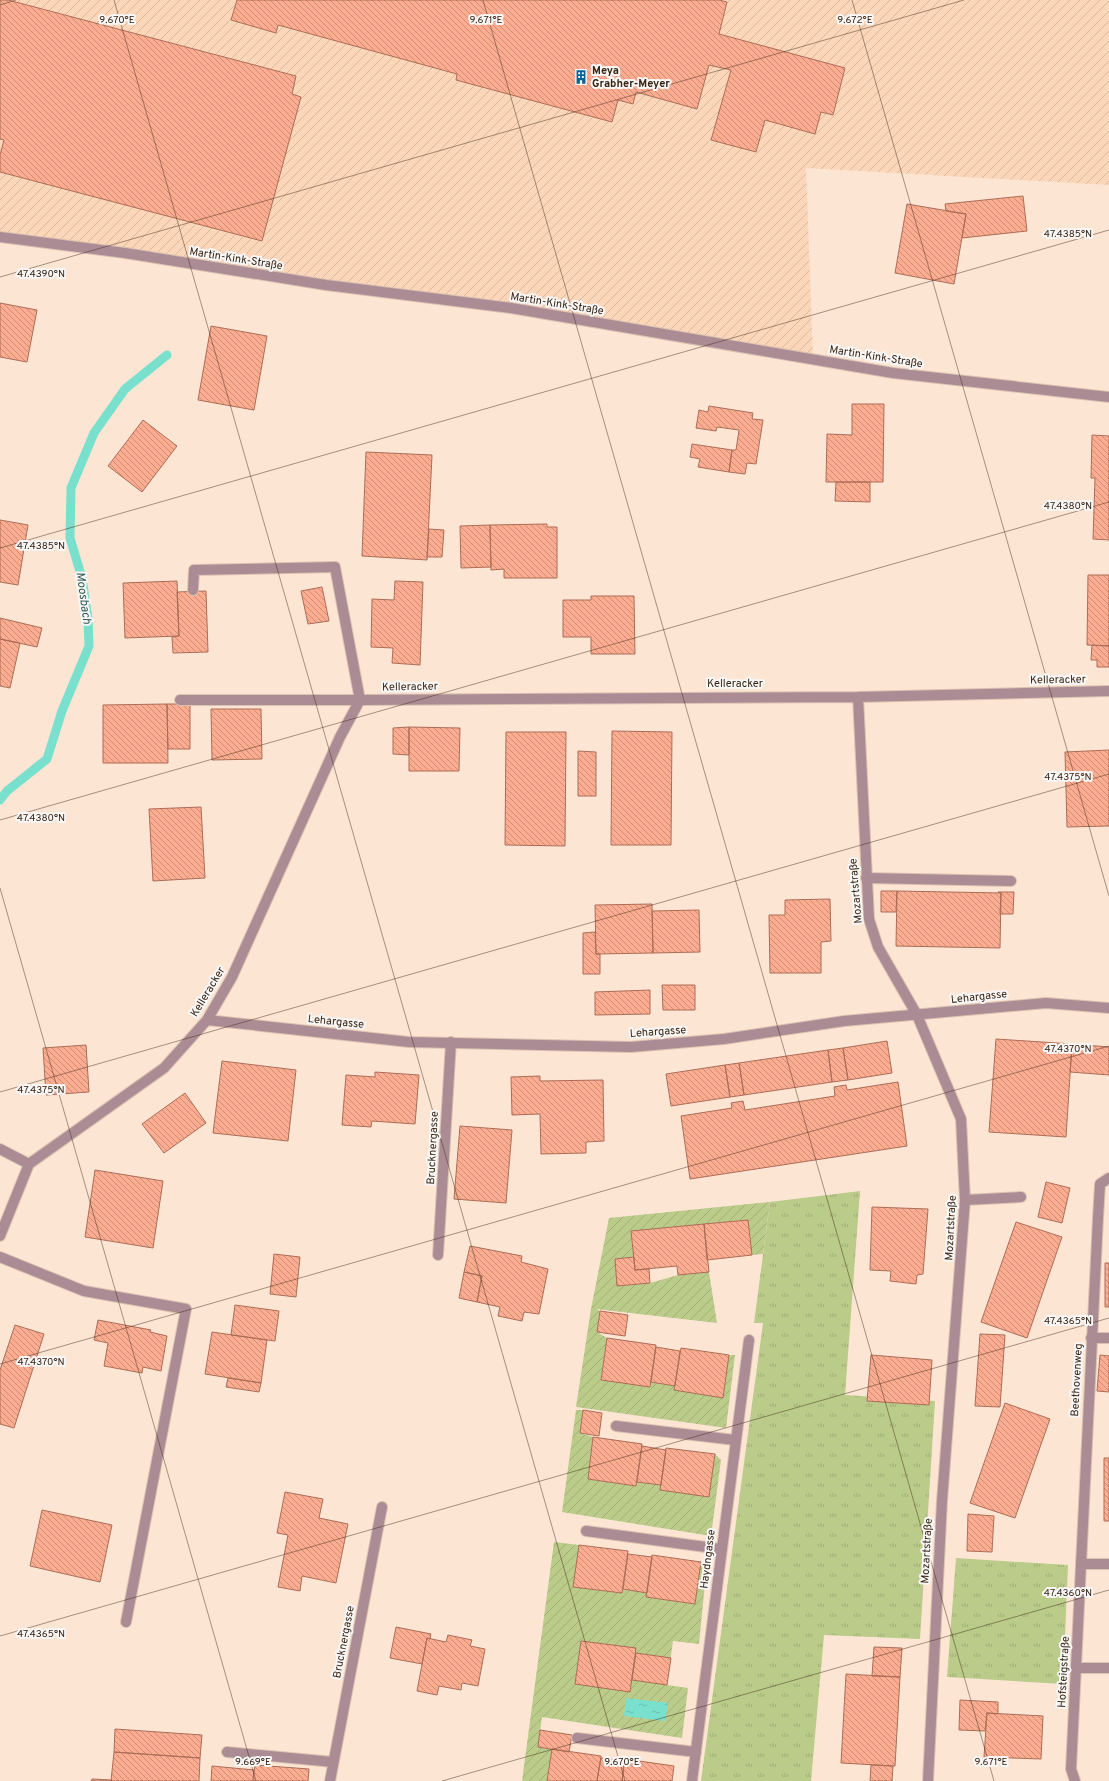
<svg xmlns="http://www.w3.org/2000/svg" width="1109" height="1781" viewBox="0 0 1109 1781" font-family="Overpass,sans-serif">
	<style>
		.industrial { fill: url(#industrial-furrows) }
		.grass { fill: url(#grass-tufts) }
		.garden { fill: url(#garden-furrows) }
		.water { fill: url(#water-ripples) }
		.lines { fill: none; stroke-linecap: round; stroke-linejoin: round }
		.stream { stroke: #79e0cd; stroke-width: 9 }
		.building { fill: url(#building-back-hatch); stroke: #ac6d57 }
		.lane-casing { stroke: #dac2b1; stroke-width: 12 }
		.street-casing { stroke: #dac2b1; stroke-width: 12 }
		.lane { stroke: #ab8c95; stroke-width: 10 }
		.street { stroke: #ab8c95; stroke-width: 10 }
		.ticks { fill: none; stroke: #3a2513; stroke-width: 1; stroke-opacity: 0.45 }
		.labels { text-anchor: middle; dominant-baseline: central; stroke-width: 4; stroke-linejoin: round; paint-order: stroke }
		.poi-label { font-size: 11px; font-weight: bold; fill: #3a2513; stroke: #f7f7f7; text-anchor: start }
		.street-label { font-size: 11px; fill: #3a2513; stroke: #f7f7f7 }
		.water-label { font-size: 12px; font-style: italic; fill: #2b5850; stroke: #f7f7f7 }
		.ticks-label { font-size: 10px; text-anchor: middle; fill: #3a2513; stroke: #f7f7f7; stroke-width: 4; stroke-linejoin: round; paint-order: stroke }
	</style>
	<defs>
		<pattern id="industrial-furrows" width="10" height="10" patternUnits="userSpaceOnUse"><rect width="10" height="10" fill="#fcd6b8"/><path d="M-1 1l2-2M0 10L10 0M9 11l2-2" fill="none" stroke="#d9b89d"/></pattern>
		<pattern id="grass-tufts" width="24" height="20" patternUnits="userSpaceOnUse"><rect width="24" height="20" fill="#bacb8a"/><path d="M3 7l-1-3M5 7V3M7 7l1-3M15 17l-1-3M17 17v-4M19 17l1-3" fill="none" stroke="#a1ae76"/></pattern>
		<pattern id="garden-furrows" width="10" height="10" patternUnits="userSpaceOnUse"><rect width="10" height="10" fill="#bacb8a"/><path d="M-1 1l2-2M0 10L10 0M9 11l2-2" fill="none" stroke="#a1ae76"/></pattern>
		<pattern id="water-ripples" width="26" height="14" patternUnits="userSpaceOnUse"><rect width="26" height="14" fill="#79e0cd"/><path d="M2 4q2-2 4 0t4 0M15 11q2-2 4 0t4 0" fill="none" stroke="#69c0af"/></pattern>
		<pattern id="building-back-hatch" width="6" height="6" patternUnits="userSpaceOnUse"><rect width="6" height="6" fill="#fcad91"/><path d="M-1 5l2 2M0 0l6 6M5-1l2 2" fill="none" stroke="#cd8d75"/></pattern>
	</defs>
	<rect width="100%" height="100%" fill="#fde5d4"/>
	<path class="industrial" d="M 0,0 L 1109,0 L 1109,185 L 806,168 L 813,358 L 0,237 Z"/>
	<path class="grass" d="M 860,1191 L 845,1395 L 935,1401 L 920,1639 L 824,1635 L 811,1781 L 701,1781 L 763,1323 L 754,1323 L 770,1202 Z
		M 956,1558 L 1068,1565 L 1063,1684 L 947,1677 Z"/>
	<path class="garden" d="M 770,1202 L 763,1254 L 752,1255 L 748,1220 L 631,1231 L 634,1257 L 615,1259 L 618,1286 L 650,1283 L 678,1275 L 709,1272 L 717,1323 L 596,1309 L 600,1311 L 597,1332 L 607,1338 L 601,1379 L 650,1387 L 651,1382 L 675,1386 L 674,1390 L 723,1397 L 729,1355 L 735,1355 L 726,1428 L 576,1407 L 591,1309 L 609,1218 Z
		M 576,1410 L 583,1410 L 580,1433 L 593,1437 L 588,1479 L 636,1486 L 637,1482 L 661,1485 L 709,1497 L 715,1454 L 721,1460 L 711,1536 L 562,1512 Z
		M 554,1542 L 579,1545 L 574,1587 L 622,1593 L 623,1589 L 647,1593 L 646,1597 L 695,1604 L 701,1562 L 707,1563 L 699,1644 L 673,1641 L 667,1685 L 688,1688 L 682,1738 L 542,1717 L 538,1747 L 552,1749 L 547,1781 L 522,1781 Z"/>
	<path class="water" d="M 626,1698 L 668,1703 L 665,1721 L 624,1716 Z"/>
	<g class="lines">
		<path class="stream" d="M 0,800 L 7,791 L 47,759 L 62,711 L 89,646 L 88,619 L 82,578 L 70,538 L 71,488 L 94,433 L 125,389 L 167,355"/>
	</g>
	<path class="building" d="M 0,0 L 8,0 L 296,76 L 292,94 L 301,97 L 262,241 L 0,172 L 0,155 L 4,140 L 0,139 Z
		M 237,0 L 719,0 L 727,2 L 719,34 L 845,68 L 833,115 L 821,112 L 815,134 L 765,120 L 756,152 L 711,140 L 731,70 L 709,65 L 697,109 L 636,92 L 633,104 L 618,100 L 612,122 L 456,80 L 457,74 L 278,25 L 276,33 L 231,20 Z
		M 1023,196 L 1027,231 L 962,238 L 966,214 L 946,211 L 945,204 Z
		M 907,204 L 966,214 L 954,284 L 895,273 Z
		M 0,303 L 37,310 L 27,362 L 0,357 Z
		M 211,326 L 267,336 L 254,410 L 198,400 Z
		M 852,404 L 884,404 L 883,482 L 826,482 L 827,434 L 852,435 Z
		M 709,406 L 753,413 L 752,419 L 763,420 L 756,464 L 747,463 L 745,474 L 729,472 L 732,450 L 736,450 L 739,430 L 717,427 L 716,431 L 696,428 L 699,410 L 708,412 Z
		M 143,420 L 177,446 L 142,492 L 108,466 Z
		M 1092,435 L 1109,436 L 1109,540 L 1093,539 L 1095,478 L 1091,478 Z
		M 692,444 L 732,450 L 729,472 L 698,467 L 700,459 L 690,457 Z
		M 366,452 L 432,455 L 427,560 L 362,556 Z
		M 836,482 L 870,482 L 870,502 L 835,501 Z
		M 0,520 L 28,525 L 18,585 L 0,582 Z
		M 547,524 L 547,527 L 557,527 L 557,578 L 504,578 L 504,569 L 491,570 L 490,525 Z
		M 490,525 L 491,567 L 461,568 L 460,526 Z
		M 429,529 L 444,530 L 442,557 L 427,557 Z
		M 1088,575 L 1109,575 L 1109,646 L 1087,645 Z
		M 177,581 L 179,636 L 125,638 L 123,583 Z
		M 395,581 L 423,582 L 420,665 L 392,663 L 393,648 L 371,647 L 372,599 L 394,600 Z
		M 322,587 L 329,621 L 308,624 L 301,591 Z
		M 206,591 L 208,652 L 173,653 L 172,637 L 179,636 L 177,592 Z
		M 591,596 L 634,596 L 635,654 L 591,654 L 591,637 L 563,637 L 563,600 L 591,600 Z
		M 0,618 L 42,628 L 37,647 L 0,639 Z
		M 0,639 L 20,643 L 10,688 L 0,686 Z
		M 1092,645 L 1109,646 L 1109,667 L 1097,667 L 1097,660 L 1091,660 Z
		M 167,704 L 190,704 L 190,749 L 168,749 Z
		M 167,704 L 168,763 L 103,763 L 103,705 Z
		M 211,709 L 261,709 L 262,759 L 212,760 Z
		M 409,727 L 409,755 L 393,754 L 393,728 Z
		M 409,727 L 460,728 L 459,771 L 409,771 Z
		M 612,731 L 672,732 L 671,845 L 611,845 Z
		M 506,732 L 566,732 L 565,846 L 505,845 Z
		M 1109,750 L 1109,826 L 1067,827 L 1065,752 Z
		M 578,751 L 596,752 L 596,796 L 578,796 Z
		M 201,807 L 205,878 L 153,881 L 149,809 Z
		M 881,891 L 897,891 L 896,912 L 881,912 Z
		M 897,891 L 1001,893 L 1000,948 L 896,946 Z
		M 998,892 L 1014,892 L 1013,914 L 1000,914 L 1001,893 Z
		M 830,899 L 831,941 L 821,942 L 821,973 L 770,973 L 769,915 L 785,915 L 785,900 Z
		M 652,904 L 653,953 L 596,954 L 595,905 Z
		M 699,910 L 700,952 L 653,953 L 652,911 Z
		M 595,932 L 596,954 L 600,954 L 600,974 L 583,974 L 583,933 Z
		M 662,985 L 695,985 L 695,1010 L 663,1010 Z
		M 650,990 L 650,1014 L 595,1015 L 595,992 Z
		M 996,1039 L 1072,1044 L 1066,1137 L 989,1132 Z
		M 887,1041 L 892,1073 L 848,1080 L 843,1048 Z
		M 1072,1044 L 1109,1047 L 1109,1075 L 1070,1072 Z
		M 86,1045 L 89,1092 L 46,1095 L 43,1048 Z
		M 843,1048 L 848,1080 L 832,1082 L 828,1050 Z
		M 828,1050 L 832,1082 L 744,1095 L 739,1063 Z
		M 222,1061 L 296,1070 L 288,1141 L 213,1133 Z
		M 739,1063 L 744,1095 L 730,1097 L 725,1065 Z
		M 725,1065 L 730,1097 L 671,1106 L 666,1074 Z
		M 375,1072 L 419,1075 L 415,1124 L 372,1121 L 371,1127 L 342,1125 L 346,1075 L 375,1077 Z
		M 540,1076 L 540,1081 L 603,1080 L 604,1141 L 586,1142 L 586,1153 L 541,1154 L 540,1114 L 512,1115 L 511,1077 Z
		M 898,1082 L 907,1146 L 690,1179 L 681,1116 L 732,1108 L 731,1103 L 743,1101 L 745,1110 L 835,1096 L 834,1087 L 846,1085 L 847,1090 Z
		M 185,1093 L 206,1123 L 164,1153 L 142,1124 Z
		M 460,1126 L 512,1130 L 506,1203 L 454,1199 Z
		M 95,1170 L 163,1181 L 153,1248 L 85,1237 Z
		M 1046,1182 L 1070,1188 L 1062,1223 L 1038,1217 Z
		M 872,1207 L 928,1209 L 923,1274 L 917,1275 L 916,1284 L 890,1281 L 891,1271 L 870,1270 Z
		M 748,1220 L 752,1255 L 707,1260 L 704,1224 Z
		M 1016,1222 L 1062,1237 L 1027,1338 L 981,1322 Z
		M 704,1224 L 709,1272 L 678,1275 L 677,1266 L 635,1270 L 631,1231 Z
		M 470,1246 L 522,1256 L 521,1262 L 548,1269 L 539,1314 L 524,1312 L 522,1321 L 498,1316 L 500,1307 L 477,1302 L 482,1276 L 464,1272 Z
		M 274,1254 L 300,1257 L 296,1297 L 270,1294 Z
		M 634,1257 L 635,1270 L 649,1269 L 650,1283 L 617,1286 L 615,1259 Z
		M 1105,1263 L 1109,1263 L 1109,1307 L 1105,1307 Z
		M 464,1272 L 482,1276 L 477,1302 L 459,1298 Z
		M 235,1305 L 279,1311 L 275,1341 L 231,1335 Z
		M 600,1311 L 628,1315 L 625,1336 L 597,1332 Z
		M 98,1320 L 151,1330 L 150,1332 L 167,1336 L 161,1371 L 143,1367 L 142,1373 L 104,1366 L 108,1343 L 94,1340 Z
		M 15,1325 L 44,1334 L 14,1428 L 0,1424 L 0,1370 Z
		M 212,1332 L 267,1340 L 261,1383 L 205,1374 Z
		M 980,1334 L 1005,1335 L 1000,1407 L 975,1406 Z
		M 607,1338 L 656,1345 L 650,1387 L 601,1380 Z
		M 656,1347 L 680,1351 L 675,1386 L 651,1382 Z
		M 681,1348 L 729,1355 L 723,1398 L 674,1390 Z
		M 871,1355 L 932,1360 L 929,1405 L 867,1401 Z
		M 1100,1355 L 1109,1356 L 1109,1392 L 1097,1391 Z
		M 228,1378 L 261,1383 L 259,1392 L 226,1387 Z
		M 1005,1403 L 1050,1419 L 1015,1518 L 970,1503 Z
		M 583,1410 L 602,1413 L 599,1436 L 580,1433 Z
		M 593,1437 L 642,1444 L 636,1486 L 588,1479 Z
		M 642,1446 L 666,1450 L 661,1485 L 637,1482 Z
		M 666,1448 L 715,1454 L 709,1497 L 660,1490 Z
		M 1104,1458 L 1109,1458 L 1109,1521 L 1104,1521 Z
		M 285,1492 L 323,1499 L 319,1518 L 348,1524 L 336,1583 L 302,1576 L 300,1591 L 278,1587 L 288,1535 L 277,1533 Z
		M 42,1510 L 112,1525 L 100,1582 L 30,1566 Z
		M 968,1514 L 994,1516 L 992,1552 L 967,1551 Z
		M 579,1545 L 628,1551 L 622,1593 L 573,1587 Z
		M 628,1554 L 652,1557 L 647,1593 L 623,1589 Z
		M 652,1555 L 701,1562 L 695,1604 L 646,1597 Z
		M 396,1627 L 431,1634 L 430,1639 L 427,1638 L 422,1664 L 390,1658 Z
		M 448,1635 L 472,1640 L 470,1646 L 485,1649 L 478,1686 L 462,1683 L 461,1690 L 439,1686 L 437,1695 L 417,1691 L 427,1638 L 446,1642 Z
		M 581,1641 L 636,1648 L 630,1692 L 575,1684 Z
		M 874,1647 L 902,1648 L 900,1677 L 872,1676 Z
		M 636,1653 L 671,1658 L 667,1685 L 632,1680 Z
		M 846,1674 L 900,1677 L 895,1766 L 841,1763 Z
		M 960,1700 L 998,1702 L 998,1714 L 987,1713 L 985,1731 L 959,1730 Z
		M 987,1713 L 1043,1716 L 1041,1759 L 984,1757 Z
		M 115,1729 L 202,1735 L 200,1758 L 114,1752 Z
		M 540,1730 L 572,1735 L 569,1752 L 538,1747 Z
		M 552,1749 L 601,1756 L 597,1781 L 547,1781 Z
		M 114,1752 L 200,1758 L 199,1781 L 111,1781 Z
		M 601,1758 L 624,1761 L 622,1781 L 597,1781 Z
		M 625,1759 L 674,1766 L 672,1781 L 622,1781 Z
		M 255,1765 L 309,1769 L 308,1781 L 253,1781 Z
		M 871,1765 L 893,1766 L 892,1781 L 870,1781 Z
		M 212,1766 L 254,1770 L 253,1781 L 211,1781 Z
		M 92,1779 L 112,1780 L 111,1781 L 91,1781 Z"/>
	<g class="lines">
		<defs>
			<path id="lane" d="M 180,700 L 360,700 L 335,567 L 194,570 L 193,590
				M 866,878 L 1011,881
				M 965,1200 L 1021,1197
				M 1098,1218 L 1100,1184 L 1109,1178
				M 438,1255 L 451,1042
				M 0,1257 L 84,1291 L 186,1309 L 126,1622
				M 1091,1338 L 1109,1338
				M 616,1426 L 735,1440
				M 586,1531 L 721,1549
				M 1081,1564 L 1109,1564
				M 1076,1668 L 1109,1668
				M 577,1738 L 696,1752
				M 227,1752 L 333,1762
				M 330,1781 L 382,1507"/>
			<path id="street" d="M 0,237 L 125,253 L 326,285 L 511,308 L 893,373 L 1109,397
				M 858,697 L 869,919 L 878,947 L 917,1015 L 961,1119 L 965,1200 L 942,1501 L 928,1781
				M 207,1020 L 409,1042 L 631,1047 L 724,1039 L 844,1021 L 1046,1003 L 1109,1008
				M 0,1149 L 29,1164
				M 0,1236 L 29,1164 L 164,1068 L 207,1020 L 232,977 L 340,737 L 360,700 L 858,697 L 1109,691
				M 692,1781 L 749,1340
				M 1075,1781 L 1071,1769 L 1098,1218"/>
		</defs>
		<use href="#lane" class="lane-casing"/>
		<use href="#street" class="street-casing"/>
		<use href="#lane" class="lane"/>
		<use href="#street" class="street"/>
	</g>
	<path class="ticks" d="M 114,0 L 625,1781M 483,0 L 994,1781M 852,0 L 1109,896M 0,5 L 16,0M 0,277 L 964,0M 0,548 L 1109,230M 0,820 L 1109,502M 0,888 L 256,1781M 0,1092 L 1109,774M 0,1364 L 1109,1046M 0,1636 L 1109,1318M 442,1781 L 1109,1590"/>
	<defs>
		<symbol id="building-bare" viewBox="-9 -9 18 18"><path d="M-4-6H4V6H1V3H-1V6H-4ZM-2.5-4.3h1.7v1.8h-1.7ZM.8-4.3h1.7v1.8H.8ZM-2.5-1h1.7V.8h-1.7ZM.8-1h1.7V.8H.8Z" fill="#056494" stroke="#f7f7f7" stroke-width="2.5" paint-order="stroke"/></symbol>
	</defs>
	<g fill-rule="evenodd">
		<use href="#building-bare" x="571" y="67" width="20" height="20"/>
	</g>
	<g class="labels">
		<g class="poi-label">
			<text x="592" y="71">Meya<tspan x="592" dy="13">Grabher-Meyer</tspan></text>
		</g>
		<g class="street-label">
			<text transform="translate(236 259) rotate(9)">Martin-Kink-Straße</text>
			<text transform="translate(557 304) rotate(9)">Martin-Kink-Straße</text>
			<text transform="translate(876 357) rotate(9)">Martin-Kink-Straße</text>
			<text transform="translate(1058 680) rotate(-1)">Kelleracker</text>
			<text x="735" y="684">Kelleracker</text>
			<text transform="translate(410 687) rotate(-1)">Kelleracker</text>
			<text transform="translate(856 891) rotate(-95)">Mozartstraße</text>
			<text transform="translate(208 992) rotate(-59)">Kelleracker</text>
			<text transform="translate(979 997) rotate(-6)">Lehargasse</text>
			<text transform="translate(336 1022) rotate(6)">Lehargasse</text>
			<text transform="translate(658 1032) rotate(-4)">Lehargasse</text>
			<text transform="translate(433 1148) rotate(-87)">Brucknergasse</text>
			<text transform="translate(951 1228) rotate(-87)">Mozartstraße</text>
			<text transform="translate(1077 1380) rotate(-87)">Beethovenweg</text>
			<text transform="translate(927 1551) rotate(-87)">Mozartstraße</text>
			<text transform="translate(708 1559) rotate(-83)">Haydngasse</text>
			<text transform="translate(344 1642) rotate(-79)">Brucknergasse</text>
			<text transform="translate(1064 1672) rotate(-87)">Hofsteigstraße</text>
		</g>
		<g class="water-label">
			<text transform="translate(83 598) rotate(82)">Moosbach</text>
		</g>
	</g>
	<g class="ticks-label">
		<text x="117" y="23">9.670°E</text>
		<text x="486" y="23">9.671°E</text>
		<text x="855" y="23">9.672°E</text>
		<text x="1068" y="237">47.4385°N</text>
		<text x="41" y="277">47.4390°N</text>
		<text x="1068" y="509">47.4380°N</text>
		<text x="41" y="549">47.4385°N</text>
		<text x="1068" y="780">47.4375°N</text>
		<text x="41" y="821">47.4380°N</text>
		<text x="1068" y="1052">47.4370°N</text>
		<text x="41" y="1093">47.4375°N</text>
		<text x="1068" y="1324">47.4365°N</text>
		<text x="41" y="1365">47.4370°N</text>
		<text x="1068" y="1596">47.4360°N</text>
		<text x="41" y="1637">47.4365°N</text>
		<text x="253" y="1765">9.669°E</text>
		<text x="622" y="1765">9.670°E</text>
		<text x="991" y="1765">9.671°E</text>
	</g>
</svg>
